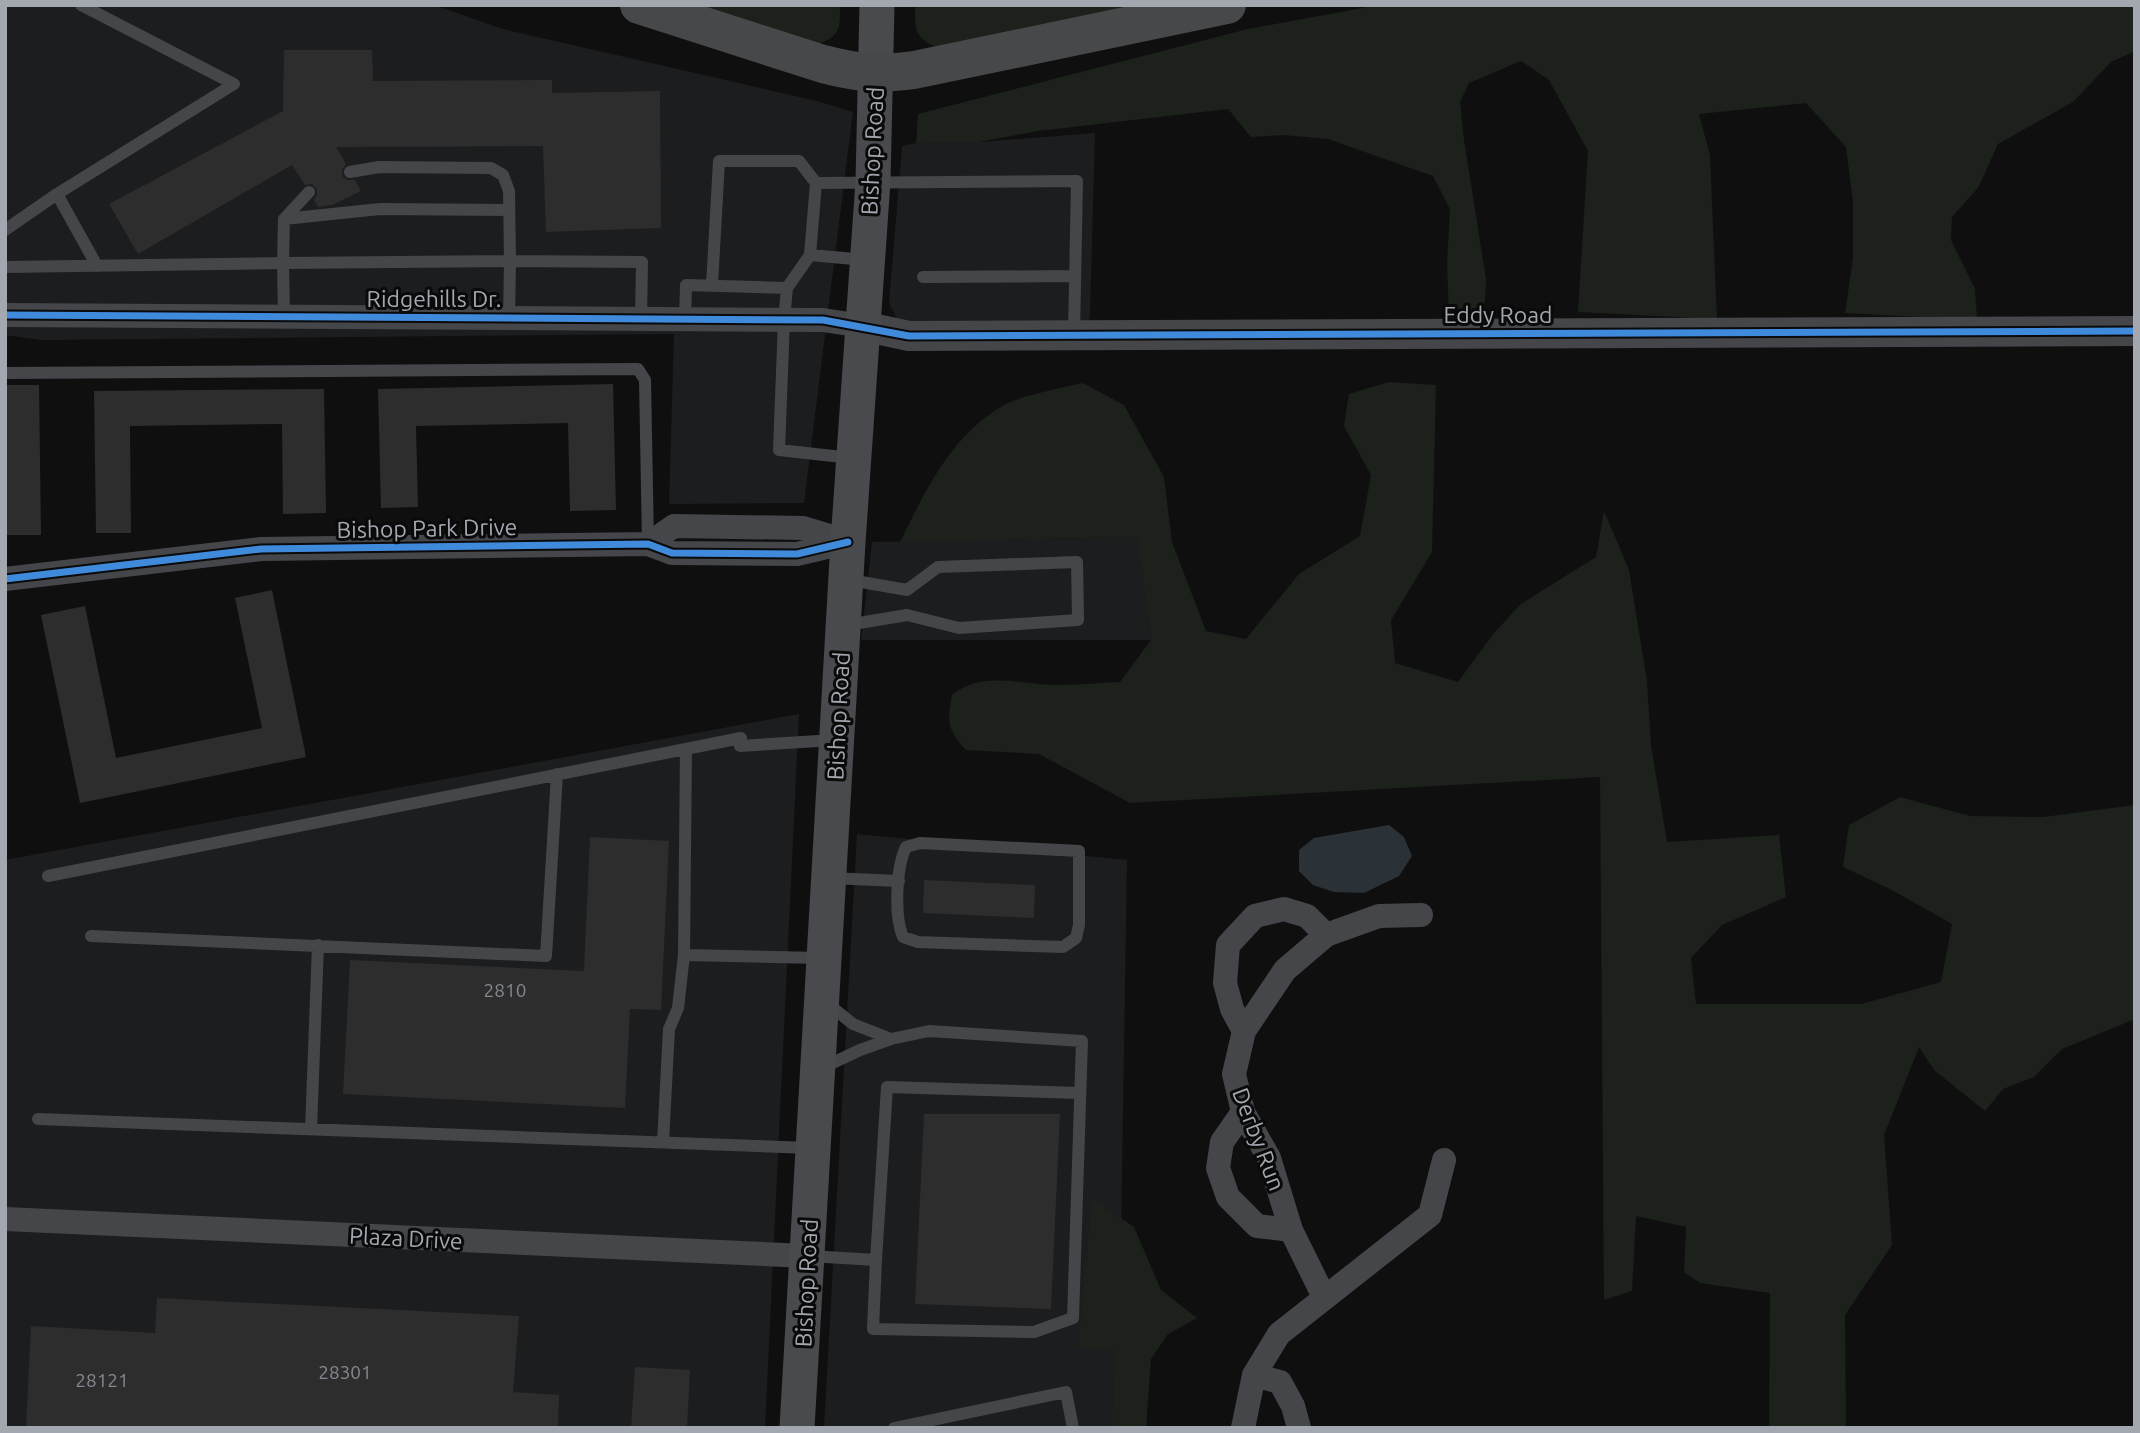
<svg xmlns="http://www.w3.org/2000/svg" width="2140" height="1433" viewBox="0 0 2140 1433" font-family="Ubuntu,sans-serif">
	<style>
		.built { fill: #1c1d1e }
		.green { fill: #1c211c }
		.water { fill: #2b3237 }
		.building { fill: #2d2d2e }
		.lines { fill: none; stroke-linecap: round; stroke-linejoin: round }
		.service { stroke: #444649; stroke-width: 12 }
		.minor { stroke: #444649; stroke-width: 24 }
		.tertiary { stroke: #444649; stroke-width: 30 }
		.secondary { stroke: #484a4d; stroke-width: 35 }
		.motorway { stroke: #474849; stroke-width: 38 }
		.cycleway-casing { stroke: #0a0a0b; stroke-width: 11 }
		.cycleway { stroke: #408adc; stroke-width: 7 }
		.labels { text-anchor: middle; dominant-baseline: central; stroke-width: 6; stroke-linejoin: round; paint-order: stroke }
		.number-label { font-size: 19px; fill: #858890 }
		.street-label { font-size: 23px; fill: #a2a7b0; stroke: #0a0a0b }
	</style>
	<rect width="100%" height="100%" fill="#0f0f10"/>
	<path class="built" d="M 5,5 L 434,5 L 503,29 L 817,101 L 853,112 L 804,503 L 669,504 L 674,334 L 41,340 L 5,335 Z
		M 1095,133 L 1090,315 L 1088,328 L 925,330 L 897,319 L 889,303 L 902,146 L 916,143 L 979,142 Z
		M 1139,537 L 1151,640 L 861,640 L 872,542 Z
		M 799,714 L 765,1428 L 5,1428 L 5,860 Z
		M 857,834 L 1127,860 L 1118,1428 L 824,1428 Z"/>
	<path class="green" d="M 697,5 L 840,5 C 840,27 841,36 818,44 Z
		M 915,5 L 1170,5 L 938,48 C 914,38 915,29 915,5 Z
		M 1379,5 L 2135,5 L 2135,51 L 2111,62 L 2073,102 L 1998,144 L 1978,188 L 1952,217 L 1951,240 L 1975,289 L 1977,320 L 1845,313 L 1853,258 L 1853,203 L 1846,147 L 1806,103 L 1699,114 L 1710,155 L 1717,319 L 1578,312 L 1588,151 L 1549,80 L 1521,61 L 1469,83 L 1460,102 L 1464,140 L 1486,279 L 1485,301 L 1474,320 L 1449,315 L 1447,264 L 1450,209 L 1433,176 L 1328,139 L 1283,135 L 1251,137 L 1228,109 L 1038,131 L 979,142 L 916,143 L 918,114 L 1248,29 Z
		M 1389,382 L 1436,385 L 1432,552 L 1391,620 L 1395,663 L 1458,682 L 1493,634 L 1521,604 L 1596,557 L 1604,511 L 1629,570 L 1647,681 L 1651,746 L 1667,842 L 1779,835 L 1786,897 L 1722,925 L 1691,958 L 1696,1004 L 1861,1004 L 1941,982 L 1952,924 L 1892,890 L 1843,867 L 1849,825 L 1900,797 L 1970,816 L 2043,817 L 2135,805 L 2135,1019 L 2062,1049 L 2034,1077 L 2003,1089 L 1985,1111 L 1934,1070 L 1919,1047 L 1884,1135 L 1892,1245 L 1845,1315 L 1846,1428 L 1769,1428 L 1770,1293 L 1700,1283 L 1684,1272 L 1686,1227 L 1636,1216 L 1632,1291 L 1604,1300 L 1600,777 L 1130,803 L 1039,754 L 966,750 C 947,729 947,722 952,695 C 981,671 1019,684 1054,685 C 1076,685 1098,683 1120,682 L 1151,640 L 1138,537 L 900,542 C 926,490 951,435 1004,405 C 1020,396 1062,388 1083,383 L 1124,405 L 1164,477 L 1172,542 L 1206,631 L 1246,639 L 1299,574 L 1360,536 L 1371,475 L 1344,426 L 1349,394 Z
		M 1092,1198 L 1134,1227 L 1161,1290 L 1197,1318 L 1168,1334 L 1151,1359 L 1146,1428 L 1112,1428 L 1115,1351 L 1078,1348 Z"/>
	<path class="water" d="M 1389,825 L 1404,837 L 1412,856 L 1399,876 L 1364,893 L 1334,892 L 1313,885 L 1299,871 L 1299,850 L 1314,838 Z"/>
	<path class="building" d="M 284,50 L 372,50 L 373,81 L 552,80 L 552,93 L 660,91 L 661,228 L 546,232 L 543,146 L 336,147 L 346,164 L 342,170 L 343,177 L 348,180 L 355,180 L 361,191 L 332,205 L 318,207 L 314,200 L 317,195 L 317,189 L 312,184 L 305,185 L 292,165 L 138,254 L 109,204 L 283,111 Z
		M 613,384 L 616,510 L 570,511 L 568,423 L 416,426 L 418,507 L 381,508 L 378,389 Z
		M 5,385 L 39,385 L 41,535 L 5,535 Z
		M 324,389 L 326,513 L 283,514 L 282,424 L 130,426 L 131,533 L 96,533 L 94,391 Z
		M 272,590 L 306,757 L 80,803 L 41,615 L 85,606 L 116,758 L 262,728 L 235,598 Z
		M 590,837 L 669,841 L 661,1010 L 630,1009 L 625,1108 L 343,1094 L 350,960 L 584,971 Z
		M 924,880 L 1035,885 L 1034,918 L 923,913 Z
		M 924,1114 L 1060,1114 L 1051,1309 L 915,1304 Z
		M 157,1298 L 519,1316 L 513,1392 L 559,1395 L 558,1428 L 26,1428 L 31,1326 L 155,1333 Z
		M 635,1367 L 690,1370 L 687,1428 L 631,1428 Z"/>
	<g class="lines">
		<path class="service" d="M 81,5 L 234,84 L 57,194 L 97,266
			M 284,219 L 380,209 L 509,210
			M 5,230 L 57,194
			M 810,255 L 865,260
			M 5,267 L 283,263 L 284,219 L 309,192
			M 923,277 L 1075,276
			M 712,285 L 719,161 L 799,161 L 816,183 L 1077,181 L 1074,335
			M 787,288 L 810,255 L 816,183
			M 284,317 L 283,263 L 510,261 L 509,191 L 503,175 L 491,168 L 379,167 L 350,172
			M 509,318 L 510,261 L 642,262 L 641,319
			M 685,320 L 686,285 L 787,288 L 784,320 L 779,450 L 851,458
			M 5,373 L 638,369 L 645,380 L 648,544
			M 847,625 L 907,615 L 959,628 L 1078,620 L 1077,562 L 938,567 L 907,590 L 850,580
			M 740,746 L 834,740
			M 920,843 L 1079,851 L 1079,925 L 1076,938 L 1063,947 L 918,942 L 903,937 C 894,916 896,868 906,847 Z
			M 48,876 L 741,738
			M 830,878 L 899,881
			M 91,936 L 546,956 L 557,774
			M 684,955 L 821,958
			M 828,1004 L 853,1024 L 891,1039
			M 822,1068 L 860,1050 L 891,1039 L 929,1031 L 1082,1041 L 1073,1318 L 1034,1332 L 873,1329 L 876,1260
			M 38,1119 L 809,1148
			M 311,1129 L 318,945
			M 663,1142 L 669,1029 L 678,1008 L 684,955 L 686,749
			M 809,1256 L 876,1260 L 887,1087 L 1080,1093
			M 894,1428 L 1066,1392 L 1073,1428"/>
		<path class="minor" d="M 5,315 L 823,320 L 862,326
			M 648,544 L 674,526 L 803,528 L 846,541
			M 5,579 L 261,549 L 648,544 L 672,553 L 797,554 L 848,542
			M 1244,1031 L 1232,1009 L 1225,983 L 1228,945 L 1255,916 L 1284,909 L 1307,916 L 1326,935
			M 1243,1112 L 1222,1142 L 1218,1168 L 1228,1197 L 1257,1226 L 1291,1230
			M 5,1219 L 807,1256
			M 1324,1297 L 1291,1230 L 1269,1158 L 1243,1112 L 1234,1074 L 1244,1031 L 1285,970 L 1326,935 L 1379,916 L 1421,915
			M 1254,1375 L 1280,1382 L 1293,1406 L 1299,1428
			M 1243,1428 L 1254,1375 L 1279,1334 L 1430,1215 L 1444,1160"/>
		<path class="tertiary" d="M 862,326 L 909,336 L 2135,331"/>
		<path class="secondary" d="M 797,1428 L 848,542 L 873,181 L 877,5"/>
		<path class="motorway" d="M 639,5 L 823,64 C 858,73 879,75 914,70 L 1227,5"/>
		<defs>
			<path id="cycleway" d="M 5,315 L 823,320 L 909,336 L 2135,331
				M 5,579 L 261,549 L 648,544 L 672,553 L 797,554 L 848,542"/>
		</defs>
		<use href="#cycleway" class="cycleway-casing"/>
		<use href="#cycleway" class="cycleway"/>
	</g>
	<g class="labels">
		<g class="number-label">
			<text x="505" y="990">2810</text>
			<text x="345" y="1372">28301</text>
			<text x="102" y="1380">28121</text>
		</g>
		<g class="street-label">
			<text transform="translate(872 151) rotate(-87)">Bishop Road</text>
			<text x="434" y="298">Ridgehills Dr.</text>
			<text x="1498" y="314">Eddy Road</text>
			<text transform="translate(427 528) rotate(-1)">Bishop Park Drive</text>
			<text transform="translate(838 716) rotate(-87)">Bishop Road</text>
			<text transform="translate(1259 1139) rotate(69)">Derby Run</text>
			<text transform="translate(406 1238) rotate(3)">Plaza Drive</text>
			<text transform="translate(806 1283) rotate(-87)">Bishop Road</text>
		</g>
	</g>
	<rect width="2140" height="1433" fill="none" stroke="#a2a7b0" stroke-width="14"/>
</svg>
